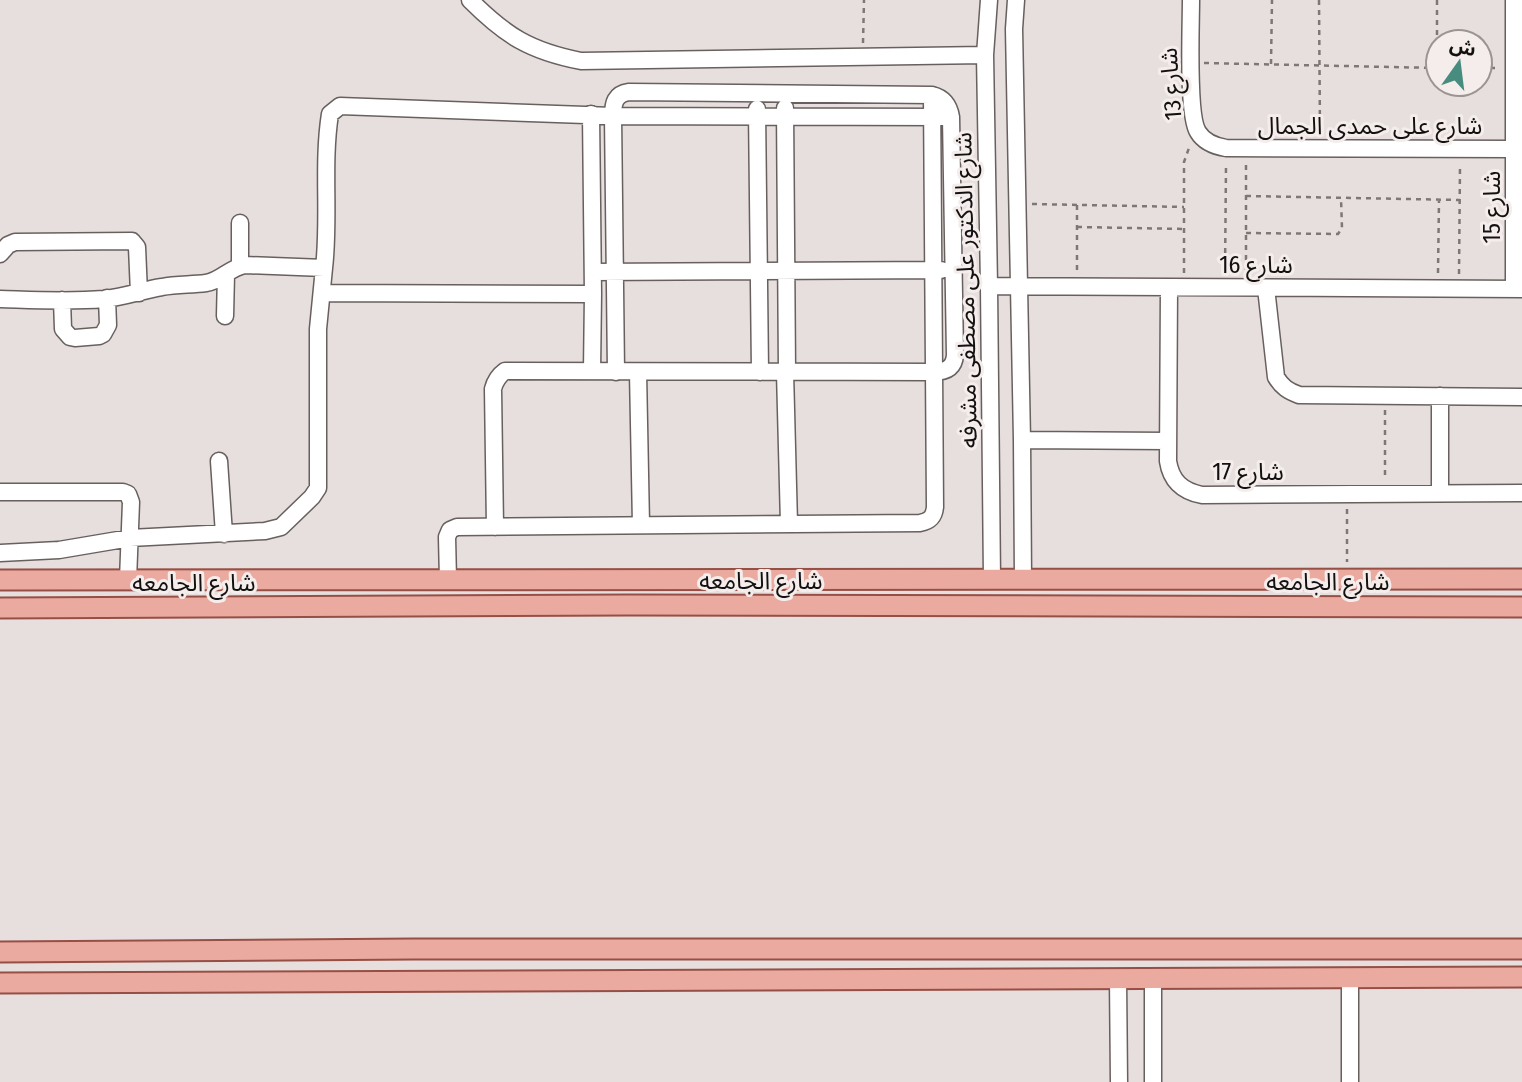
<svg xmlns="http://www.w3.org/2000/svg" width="1522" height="1082" viewBox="0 0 1522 1082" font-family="'Fira Sans Condensed','Noto Sans Arabic',sans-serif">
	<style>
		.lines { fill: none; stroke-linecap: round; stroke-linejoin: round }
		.minor-casing { stroke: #67605f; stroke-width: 19 }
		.major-casing { stroke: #964f45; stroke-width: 23 }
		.path { stroke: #7d7877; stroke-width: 2.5; stroke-dasharray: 5 5; stroke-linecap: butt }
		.minor { stroke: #fff; stroke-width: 16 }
		.major { stroke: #eaaaa0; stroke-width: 19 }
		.labels { text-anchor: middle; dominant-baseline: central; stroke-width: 6; stroke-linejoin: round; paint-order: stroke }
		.street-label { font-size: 24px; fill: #131010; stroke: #f4edeb }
	</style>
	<rect width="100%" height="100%" fill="#e7dfde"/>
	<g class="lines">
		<defs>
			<path id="minor" d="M 470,0 C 506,36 530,51 581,61 L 985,55
				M 989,0 L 985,55 L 989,286 L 992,579
				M 1016,0 L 1014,29 L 1022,440 L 1023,579
				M 1191,0 C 1191,25 1187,115 1198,132 C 1204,142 1214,146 1226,148 L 1514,149
				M 1514,0 L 1514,288
				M 785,108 L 787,372
				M 757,109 L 760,372
				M 591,114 L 593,294 L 592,371
				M 0,254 L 8,245 L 15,242 L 132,241 L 137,247 L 139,293
				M 240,266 L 240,223
				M 324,268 C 330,217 322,165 330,114 L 340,106 L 613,116 L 942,117
				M 593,272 L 941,270
				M 989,286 L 1522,289
				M 1169,287 L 1168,461 C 1171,481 1182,491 1202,495 L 1522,493
				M 1266,288 L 1276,377 C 1282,387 1288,391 1299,395 L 1522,397
				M 322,293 L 593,294
				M 0,299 C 34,300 69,302 104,299 C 124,297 143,290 162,287 C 177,284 191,285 206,283 C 221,281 229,268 245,265 L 324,268 L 318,329 L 318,488 L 312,497 L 281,527 L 265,531 L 130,538 L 59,550 L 0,553
				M 62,300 L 63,329 L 70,337 L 75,338 L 99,336 L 103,334 L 108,325 L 107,298
				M 225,316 L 226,274
				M 638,372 L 641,525
				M 785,372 L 789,524
				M 1440,396 L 1440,493
				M 1022,440 L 1168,441
				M 219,461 L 224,534
				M 0,492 L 123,492 L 128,494 L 131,502 L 128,580
				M 495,527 L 493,389 C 495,381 498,376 505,371 L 933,372 C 946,372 954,368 955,355 L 951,117 C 949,105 944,98 932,95 L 629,92 C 615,94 613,103 613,116 L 616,372
				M 448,580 L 447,537 L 450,530 L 457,527 L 920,523 C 930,521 934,517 935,507 L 932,95
				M 1153,978 L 1153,1082
				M 1118,979 L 1119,1082
				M 1350,1082 L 1350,977"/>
			<path id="major" d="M 0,580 L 1522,579
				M 0,608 L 628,605 L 1522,607
				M 0,952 L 414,949 L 1522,949
				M 0,983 L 1522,977"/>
		</defs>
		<use href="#minor" class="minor-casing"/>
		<use href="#major" class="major-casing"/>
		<path class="path" d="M 1319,0 L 1320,133
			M 1437,0 L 1437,68
			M 863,43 L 864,0
			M 1204,63 L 1438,68
			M 1271,64 L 1272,0
			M 1480,68 L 1498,68
			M 1246,165 L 1246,274
			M 1246,196 L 1460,200
			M 1032,204 L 1184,207
			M 1077,205 L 1077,272
			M 1077,227 L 1184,229
			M 1246,233 L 1338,234 L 1342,228 L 1341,198
			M 1184,273 L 1184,162 L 1190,145
			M 1225,273 L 1226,165
			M 1438,273 L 1439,200
			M 1459,274 L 1460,166
			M 1385,410 L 1385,480
			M 1347,509 L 1347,562"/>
		<use href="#minor" class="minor"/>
		<use href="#major" class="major"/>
	</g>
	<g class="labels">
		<g class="street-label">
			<text transform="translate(1171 84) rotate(-94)">شارع 13</text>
			<text x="1370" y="126">شارع على حمدى الجمال</text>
			<text transform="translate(1492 207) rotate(-90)">شارع 15</text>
			<text x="1256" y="265">شارع 16</text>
			<text transform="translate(966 290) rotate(-91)">شارع الدكتور على مصطفى مشرفه</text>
			<text x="1248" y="472">شارع 17</text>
			<text x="761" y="581">شارع الجامعه</text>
			<text x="1328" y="582">شارع الجامعه</text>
			<text x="194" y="583">شارع الجامعه</text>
		</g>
	</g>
	<g transform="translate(1459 63) rotate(14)"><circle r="33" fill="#f4edeb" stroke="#9a9593" stroke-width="2"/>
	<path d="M0-5L12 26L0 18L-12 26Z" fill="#488c7f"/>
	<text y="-10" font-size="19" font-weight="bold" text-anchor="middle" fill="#131010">ش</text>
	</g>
</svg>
